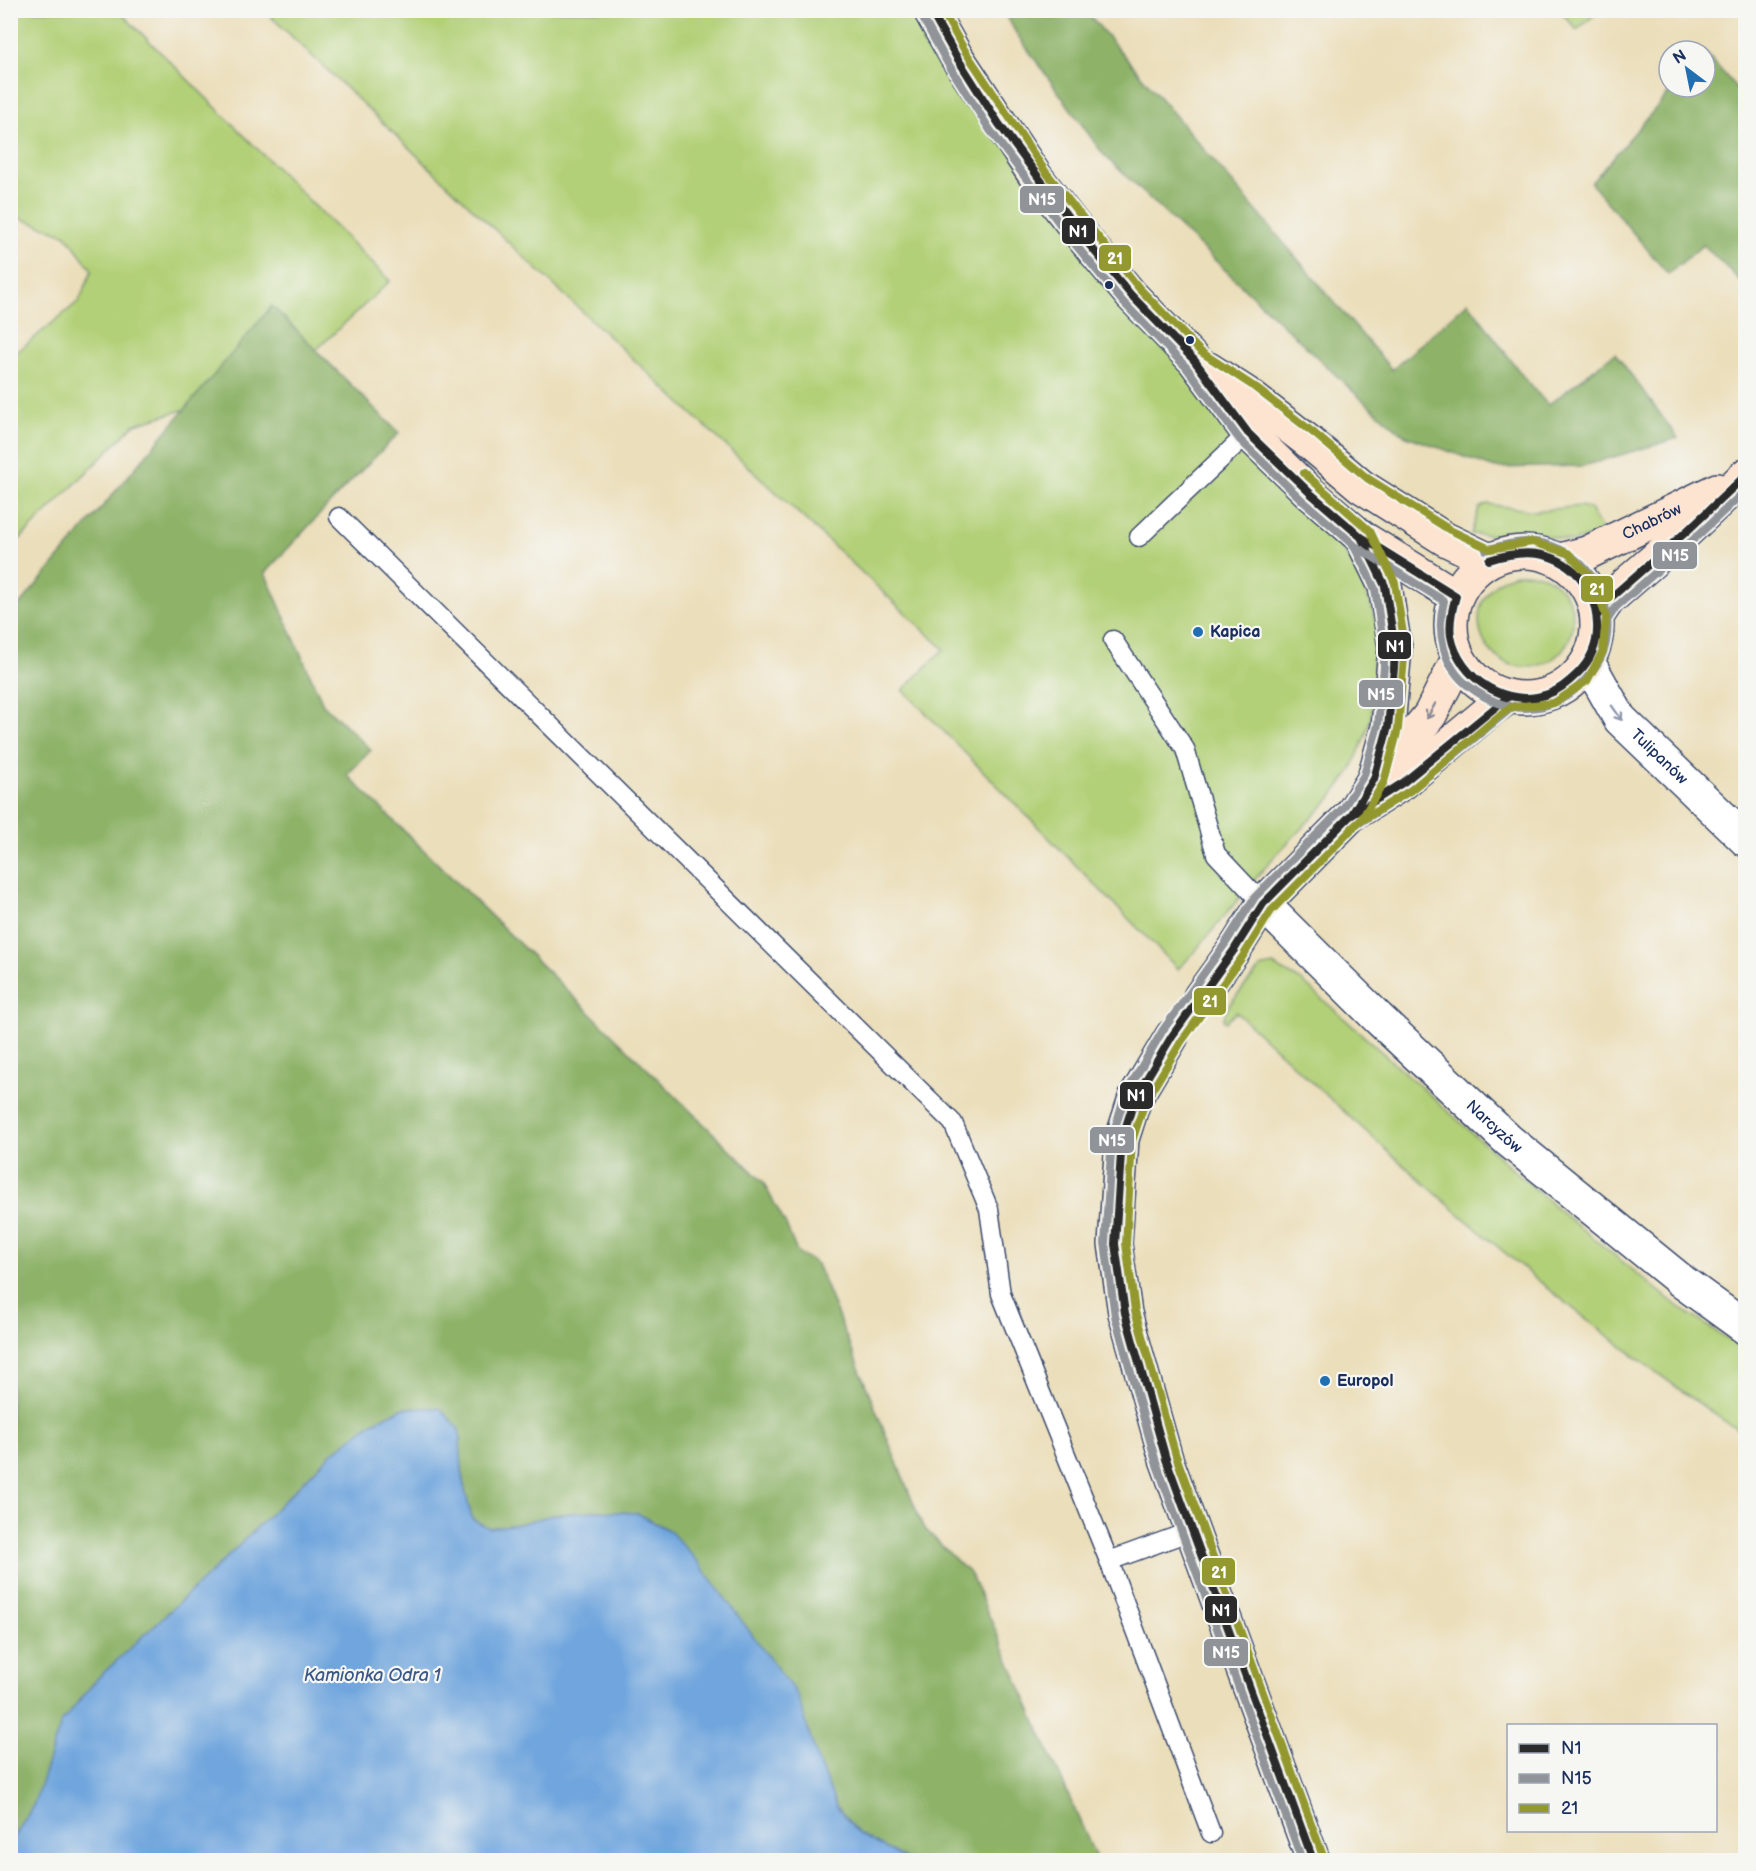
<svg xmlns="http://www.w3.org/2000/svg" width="1756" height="1871" viewBox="0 0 1756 1871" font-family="'Balsamiq Sans',sans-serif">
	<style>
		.green { fill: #b2d077; stroke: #66806a; stroke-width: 1.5 }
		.forest { fill: #8db268; stroke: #547063; stroke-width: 1.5 }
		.water { fill: #70a5dd; stroke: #466a9e; stroke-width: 1.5 }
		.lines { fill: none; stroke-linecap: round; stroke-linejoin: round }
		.secondary-tunnel { stroke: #c1bba8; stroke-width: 33; stroke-dasharray: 33 16; stroke-linecap: butt }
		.lane-casing { stroke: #3a496c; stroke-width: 21 }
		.street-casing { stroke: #3a496c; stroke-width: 36 }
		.secondary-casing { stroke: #3a496c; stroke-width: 36 }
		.lane { stroke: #fff; stroke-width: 18 }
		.street { stroke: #fff; stroke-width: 33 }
		.secondary { stroke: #fde4d0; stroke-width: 33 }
		.bus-1-casing { stroke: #f6f6f2; stroke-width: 12 }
		.bus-2-casing { stroke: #f6f6f2; stroke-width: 12 }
		.bus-3-casing { stroke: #f6f6f2; stroke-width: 12 }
		.bus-1 { stroke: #2b2b2b; stroke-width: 8 }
		.bus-2 { stroke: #909498; stroke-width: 8 }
		.bus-3 { stroke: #93982f; stroke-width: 8 }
		.oneway { stroke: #8c8a97 }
		.oneway2 { stroke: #8d97ae }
		.bus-dot { fill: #1b2f5e; stroke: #f6f6f2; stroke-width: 2 }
		.poi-dot { fill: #1f6fb2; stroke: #f6f6f2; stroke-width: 2 }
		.labels { text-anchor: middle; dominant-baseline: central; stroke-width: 4.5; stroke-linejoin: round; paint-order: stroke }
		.street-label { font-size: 16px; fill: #1b2f5e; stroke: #f6f6f2 }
		.poi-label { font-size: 16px; font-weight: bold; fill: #1b2f5e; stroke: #f6f6f2; text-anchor: start }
		.water-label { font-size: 18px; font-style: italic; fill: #39588a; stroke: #f6f6f2 }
		.line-badge { stroke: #f6f6f2; stroke-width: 2 }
		.badge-label { font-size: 16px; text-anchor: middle; font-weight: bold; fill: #fff }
	</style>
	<rect width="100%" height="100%" fill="#f6f6f2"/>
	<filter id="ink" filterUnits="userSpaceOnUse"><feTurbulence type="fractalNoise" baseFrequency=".0167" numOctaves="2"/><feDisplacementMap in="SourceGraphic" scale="12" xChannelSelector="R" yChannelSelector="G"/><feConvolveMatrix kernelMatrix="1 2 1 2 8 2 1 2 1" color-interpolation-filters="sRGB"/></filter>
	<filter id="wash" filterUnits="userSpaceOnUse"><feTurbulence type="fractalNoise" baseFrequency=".008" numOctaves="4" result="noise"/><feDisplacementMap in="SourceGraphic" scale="24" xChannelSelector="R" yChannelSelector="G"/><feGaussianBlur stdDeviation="1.35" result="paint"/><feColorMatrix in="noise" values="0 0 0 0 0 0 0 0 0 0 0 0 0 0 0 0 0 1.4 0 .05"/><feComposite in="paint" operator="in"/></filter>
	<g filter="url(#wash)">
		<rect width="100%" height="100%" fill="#ebdeba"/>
		<path class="green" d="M 11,11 L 119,11 L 390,281 L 316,350 L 272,306 L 186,409 L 135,424 L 11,548 L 11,357 L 79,301 L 92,270 L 66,235 L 11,215 Z
			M 265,11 L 930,11 L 956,56 L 1350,559 L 1371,604 L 1383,653 L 1378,668 L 1371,717 L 1366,734 L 1351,771 L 1330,799 L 1273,858 L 1190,957 L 1178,969 L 903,690 L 944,649 L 511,245 Z
			M 1560,11 L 1599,11 L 1577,30 Z
			M 1487,504 L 1535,511 L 1581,506 L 1590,509 L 1604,533 L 1572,542 L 1528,531 L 1490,535 L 1471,534 L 1479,508 Z
			M1479 620a47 47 0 1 1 94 0a47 47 0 1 1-94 0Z
			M 1273,965 L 1302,981 L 1561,1212 L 1680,1308 L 1745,1350 L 1745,1435 C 1562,1312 1398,1163 1236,1012 L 1226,1022 L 1223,1020 L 1229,1005 L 1260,968 Z"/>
		<path class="forest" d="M 1004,11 L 1086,11 L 1392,370 L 1468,302 L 1525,379 L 1548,405 L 1615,353 L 1678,438 L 1583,466 L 1495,468 L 1404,435 L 1360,398 L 1103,154 L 1016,33 Z
			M 1705,52 L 1745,98 L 1745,285 L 1703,245 L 1668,274 L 1591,183 L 1674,87 L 1705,87 Z
			M 272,306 L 399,433 L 346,486 L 265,573 L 323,704 L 371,750 L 347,775 L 763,1182 L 786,1225 L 797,1252 L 817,1264 L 923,1527 L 971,1575 L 1097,1860 L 907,1860 L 859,1834 L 836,1806 L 818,1761 L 670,1531 L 637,1513 L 594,1511 L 553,1515 L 519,1524 L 489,1528 L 472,1519 L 463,1482 L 459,1429 L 440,1408 L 404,1408 L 373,1422 L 331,1454 L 215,1569 L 98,1678 L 61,1723 L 34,1804 L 11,1843 L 11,615 Z"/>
		<path class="water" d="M 404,1408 L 440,1408 L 459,1429 L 463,1482 L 472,1519 L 489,1528 L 519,1524 L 553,1515 L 594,1511 L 637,1513 L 670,1531 L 698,1562 L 797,1695 L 818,1761 L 836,1806 L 859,1834 L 907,1860 L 11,1860 L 11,1843 L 34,1804 L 61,1723 L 98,1678 L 215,1569 L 331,1454 L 373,1422 Z"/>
	</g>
	<g filter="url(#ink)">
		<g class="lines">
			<path class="secondary-tunnel" d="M 1172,1036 L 1200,997"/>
			<defs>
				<path id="lane" d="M 339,517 L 953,1123 L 989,1209 L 1001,1294 L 1109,1561 L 1191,1531
					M 1139,537 L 1248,433
					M 1113,640 L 1185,749 L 1216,854 L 1263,904
					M 1109,1561 L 1211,1833"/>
				<g id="street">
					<path id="s1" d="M 1588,662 L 1620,719 L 1746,840"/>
					<path id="s2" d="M 1263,904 L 1378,1018 L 1508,1140 L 1684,1283 L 1746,1328"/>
				</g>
				<g id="secondary">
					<path d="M 930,10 L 956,56 L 1036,177 L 1082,236 L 1131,295 L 1194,360 L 1248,433 L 1310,493 L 1361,537 L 1456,596"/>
					<path d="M 1208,369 L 1247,394 L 1309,442 L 1361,486 L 1445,539 L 1489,560"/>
					<path d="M 1361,537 L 1385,586 L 1395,648 L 1388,727 L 1375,774"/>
					<circle cx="1524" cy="625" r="73"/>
					<path id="s3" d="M 1560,560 L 1587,553 L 1717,490"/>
					<path d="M 1597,616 L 1608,600 L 1687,531 L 1746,475"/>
					<path d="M 1361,809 L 1404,782 L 1494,707 L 1508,697"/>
					<path d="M 1200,997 L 1234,950 L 1263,904 L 1352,814 L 1374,779 L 1398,754 L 1430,715 L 1458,659"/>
					<path d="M 1172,1036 L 1135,1098 L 1122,1139 L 1115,1244 L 1125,1313 L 1166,1459 L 1313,1860"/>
				</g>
			</defs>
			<use href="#lane" class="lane-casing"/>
			<use href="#street" class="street-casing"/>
			<use href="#secondary" class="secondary-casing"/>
			<use href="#lane" class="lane"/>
			<use href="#street" class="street"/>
			<use href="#secondary" class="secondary"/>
			<defs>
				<path id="bus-1" d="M 930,10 L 956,56 L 999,124 L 1082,236 L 1131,295 L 1194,360 L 1248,433 L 1310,493 L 1361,537 L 1385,586 L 1395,648 L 1394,668 L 1388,727 L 1374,779 L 1352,814 L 1263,904 L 1234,950 L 1172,1036 L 1135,1098 L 1122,1139 L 1115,1244 L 1125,1313 L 1166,1459 L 1313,1860
					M 1350,527 L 1361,537 L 1456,596 C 1452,609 1449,623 1451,636 C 1459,679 1507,709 1548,694 C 1560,690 1569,682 1578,673 C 1591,660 1598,643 1597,624 C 1596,604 1589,585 1574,571 C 1550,549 1519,550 1489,560
					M 1597,616 L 1608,600 L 1687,531 L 1746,475
					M 1349,817 L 1404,782 L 1508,697"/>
				<path id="bus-2" d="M 921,15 L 947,62 L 990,130 L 1074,243 L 1123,302 L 1186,367 L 1240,440 L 1303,501 L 1353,544 L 1375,589 L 1384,649 L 1384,667 L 1378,725 L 1364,775 L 1344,807 L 1255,897 L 1225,944 L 1163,1030 L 1126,1093 L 1112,1137 L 1105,1243 L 1115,1316 L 1156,1462 L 1302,1860
					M 1343,535 L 1355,546 L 1444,601 C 1436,631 1443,668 1470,687 C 1505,714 1549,717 1581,684 C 1593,672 1603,659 1606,642 C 1615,595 1583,548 1535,542 C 1518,541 1502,545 1486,550
					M 1606,622 L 1616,607 L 1694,539 L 1746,490
					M 1355,826 L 1411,790 L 1514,706"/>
				<path id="bus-3" d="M 942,10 L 965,51 L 1045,171 L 1139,288 L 1201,352 L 1253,386 L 1315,434 L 1367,478 L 1450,530 L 1490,549 L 1532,542 L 1568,553 L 1594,580 L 1606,617 L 1603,651 L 1587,681 L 1554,703 L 1512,707 L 1500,715 L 1411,790 L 1359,822 L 1271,911 L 1243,956 L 1181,1042 L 1145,1102 L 1132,1141 L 1126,1244 L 1135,1311 L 1176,1456 L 1323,1856
					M 1304,473 L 1370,531 L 1395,583 L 1405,646 L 1398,729 L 1384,782 L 1361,820 L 1352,828"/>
			</defs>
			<use href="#bus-1" class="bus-1-casing"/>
			<use href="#bus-2" class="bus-2-casing"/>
			<use href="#bus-3" class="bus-3-casing"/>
			<use href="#bus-1" class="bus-1"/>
			<use href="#bus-2" class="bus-2"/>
			<use href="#bus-3" class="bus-3"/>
		</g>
		<defs><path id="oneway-shaft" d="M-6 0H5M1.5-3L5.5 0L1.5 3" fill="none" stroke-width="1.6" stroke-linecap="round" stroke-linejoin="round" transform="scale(1.5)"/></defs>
		<use class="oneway" href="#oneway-shaft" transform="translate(1431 711) rotate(120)"/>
		<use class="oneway2" href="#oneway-shaft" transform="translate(1617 713) rotate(55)"/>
	</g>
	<g class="bus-dot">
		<circle cx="1109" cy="285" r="5"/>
		<circle cx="1190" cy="340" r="5"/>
	</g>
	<g class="poi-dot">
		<circle cx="1198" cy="632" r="6"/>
		<circle cx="1325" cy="1381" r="6"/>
	</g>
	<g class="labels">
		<g class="street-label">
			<text stroke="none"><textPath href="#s3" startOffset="100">Chabrów</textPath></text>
			<text stroke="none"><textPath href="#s1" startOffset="120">Tulipanów</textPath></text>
			<text stroke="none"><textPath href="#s2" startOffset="321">Narcyzów</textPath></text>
		</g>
		<g class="poi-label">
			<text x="1210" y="632">Kapica</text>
			<text x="1337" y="1381">Europol</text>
		</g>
		<g class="water-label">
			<text x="372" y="1675">Kamionka Odra 1</text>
		</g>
	</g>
	<g class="line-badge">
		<rect x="1019" y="185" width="46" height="29" rx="6" fill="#909498"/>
		<rect x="1061" y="217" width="35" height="28" rx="6" fill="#2b2b2b"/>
		<rect x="1098" y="244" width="34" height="28" rx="6" fill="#93982f"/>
		<rect x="1652" y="541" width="46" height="29" rx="6" fill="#909498"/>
		<rect x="1580" y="575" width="34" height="28" rx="6" fill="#93982f"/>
		<rect x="1377" y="631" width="35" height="29" rx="6" fill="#2b2b2b"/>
		<rect x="1358" y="679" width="46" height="29" rx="6" fill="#909498"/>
		<rect x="1193" y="987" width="34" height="29" rx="6" fill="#93982f"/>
		<rect x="1119" y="1081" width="35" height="29" rx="6" fill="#2b2b2b"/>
		<rect x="1089" y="1126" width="46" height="28" rx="6" fill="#909498"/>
		<rect x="1201" y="1557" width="35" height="29" rx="6" fill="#93982f"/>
		<rect x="1204" y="1595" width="34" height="29" rx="6" fill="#2b2b2b"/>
		<rect x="1203" y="1638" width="46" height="29" rx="6" fill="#909498"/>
	</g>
	<g class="badge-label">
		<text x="1042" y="205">N15</text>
		<text x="1078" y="237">N1</text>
		<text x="1115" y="264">21</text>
		<text x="1675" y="561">N15</text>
		<text x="1597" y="595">21</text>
		<text x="1395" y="652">N1</text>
		<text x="1381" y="700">N15</text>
		<text x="1210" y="1007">21</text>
		<text x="1136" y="1101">N1</text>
		<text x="1112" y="1146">N15</text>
		<text x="1219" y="1578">21</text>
		<text x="1221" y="1616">N1</text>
		<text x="1226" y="1658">N15</text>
	</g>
	<rect width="1756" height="1871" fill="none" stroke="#f6f6f2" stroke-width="36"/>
	<rect x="1507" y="1724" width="210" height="108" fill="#f6f6f2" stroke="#9ea6b7" stroke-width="1.5"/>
	<rect x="1519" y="1744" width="30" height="9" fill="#2b2b2b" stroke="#9ea6b7" stroke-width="1.5"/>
	<text x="1561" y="1754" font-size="18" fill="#1b2f5e">N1</text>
	<rect x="1519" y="1774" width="30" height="9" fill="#909498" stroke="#9ea6b7" stroke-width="1.5"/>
	<text x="1561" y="1784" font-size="18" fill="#1b2f5e">N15</text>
	<rect x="1519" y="1804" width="30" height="9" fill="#93982f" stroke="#9ea6b7" stroke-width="1.5"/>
	<text x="1561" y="1814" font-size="18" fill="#1b2f5e">21</text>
	<g transform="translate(1687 69) rotate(328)"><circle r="28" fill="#f6f6f2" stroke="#9ea6b7" stroke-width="1.5"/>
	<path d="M0-4.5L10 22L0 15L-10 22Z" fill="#1f6fb2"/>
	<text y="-9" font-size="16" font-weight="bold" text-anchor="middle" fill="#1b2f5e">N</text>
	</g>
</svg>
